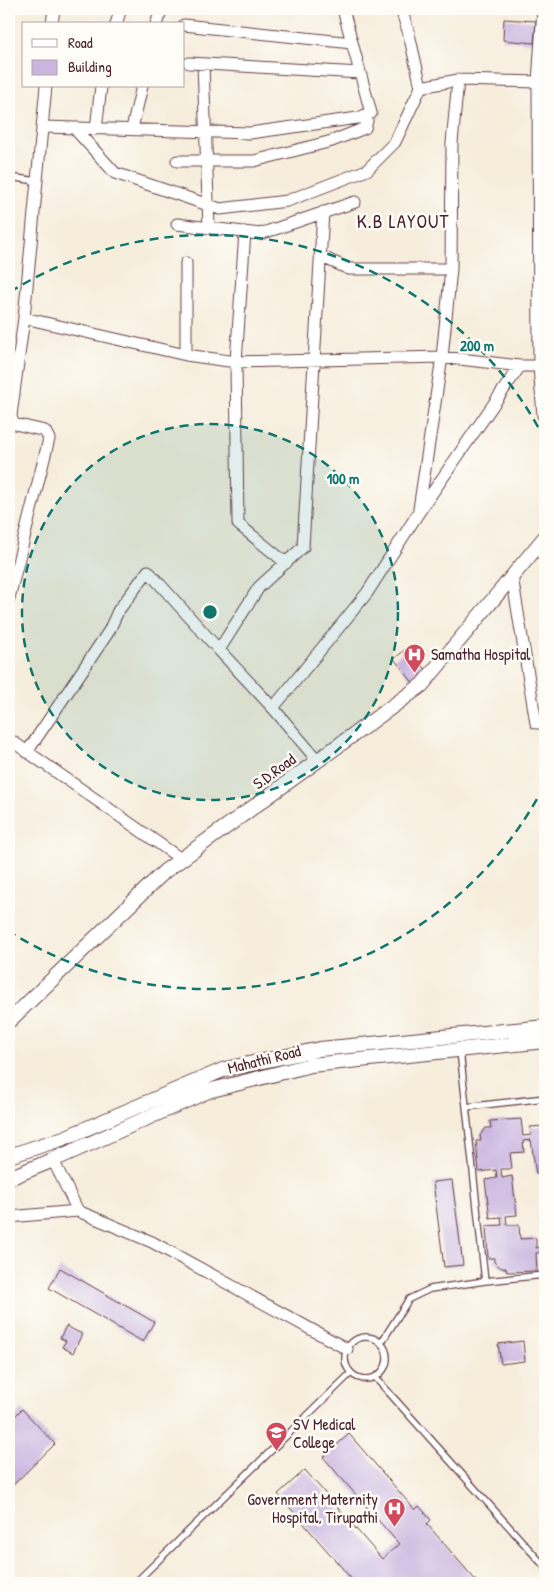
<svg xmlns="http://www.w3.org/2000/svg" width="554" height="1592" viewBox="0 0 554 1592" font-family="'Patrick Hand',sans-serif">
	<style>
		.building { fill: #c9b5e0 }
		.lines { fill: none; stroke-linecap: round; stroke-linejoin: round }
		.service-casing { stroke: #643e45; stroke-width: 8 }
		.minor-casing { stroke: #643e45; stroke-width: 13 }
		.tertiary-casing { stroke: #643e45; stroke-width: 16 }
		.service { stroke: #fff; stroke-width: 5.5 }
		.minor { stroke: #fff; stroke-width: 11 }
		.tertiary { stroke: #fff; stroke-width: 14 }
		.ring { fill: none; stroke: #0f766e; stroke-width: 2.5; stroke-dasharray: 9 6 }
		.labels { text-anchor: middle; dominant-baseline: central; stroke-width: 5; stroke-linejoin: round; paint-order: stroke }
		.poi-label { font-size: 16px; fill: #4a1f2b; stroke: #fdfcf7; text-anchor: start }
		.street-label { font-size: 16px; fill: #4a1f2b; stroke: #fdfcf7 }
		.quarter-label { font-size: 19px; letter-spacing: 1px; fill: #4a1f2b; stroke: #fdfcf7 }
		.centre { fill: #0f766e; stroke: #fdfcf7; stroke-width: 2.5 }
		.ring-label { font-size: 15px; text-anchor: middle; font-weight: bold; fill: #0f766e; stroke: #fdfcf7; stroke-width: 5; stroke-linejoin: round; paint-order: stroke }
	</style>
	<rect width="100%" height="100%" fill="#fdfcf7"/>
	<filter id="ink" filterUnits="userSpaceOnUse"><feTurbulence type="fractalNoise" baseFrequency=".02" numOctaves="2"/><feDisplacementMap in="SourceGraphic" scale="10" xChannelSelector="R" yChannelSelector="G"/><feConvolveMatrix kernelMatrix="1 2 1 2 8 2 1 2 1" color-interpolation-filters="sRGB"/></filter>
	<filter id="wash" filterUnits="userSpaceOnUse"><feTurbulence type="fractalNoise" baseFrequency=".0096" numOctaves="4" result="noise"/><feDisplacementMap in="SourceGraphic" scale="20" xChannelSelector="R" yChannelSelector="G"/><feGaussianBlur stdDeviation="1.12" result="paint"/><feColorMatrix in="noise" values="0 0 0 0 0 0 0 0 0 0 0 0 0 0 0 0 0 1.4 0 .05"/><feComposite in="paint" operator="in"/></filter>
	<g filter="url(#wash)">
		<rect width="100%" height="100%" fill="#f6eddb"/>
		<g id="blocks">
			<path class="building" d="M 504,19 L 536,21 L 534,43 L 503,40 Z
				M 407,648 L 429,673 L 415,685 L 394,659 Z
				M 521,1119 L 523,1136 L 531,1135 L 530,1127 L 545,1126 L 545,1173 L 536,1174 L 531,1140 L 523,1141 L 524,1152 L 510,1153 L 512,1169 L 501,1169 L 502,1178 L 512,1176 L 517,1215 L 506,1216 L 507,1225 L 519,1225 L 520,1239 L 536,1238 L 536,1248 L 543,1247 L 540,1214 L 545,1214 L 545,1252 L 536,1253 L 537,1271 L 507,1272 L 506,1268 L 501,1268 L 494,1262 L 494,1258 L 488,1258 L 486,1226 L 502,1225 L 501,1217 L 490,1218 L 485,1180 L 497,1178 L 496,1170 L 479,1172 L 476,1141 L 481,1141 L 480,1135 L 486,1128 L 491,1128 L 490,1121 Z
				M 452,1180 L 463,1265 L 444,1267 L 433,1182 Z
				M 60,1268 L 154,1322 L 143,1342 L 49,1288 Z
				M 66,1326 L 82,1334 L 73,1353 L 62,1347 L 66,1341 L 60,1338 Z
				M 523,1341 L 525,1361 L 501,1364 L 498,1344 Z
				M 22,1409 L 55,1444 L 9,1489 L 9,1422 Z
				M 349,1434 L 415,1510 L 419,1506 L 431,1520 L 427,1524 L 478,1583 L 430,1583 L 427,1579 L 423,1583 L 355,1583 L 278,1494 L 305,1470 L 382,1559 L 399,1544 L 323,1457 Z"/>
		</g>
	</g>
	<g filter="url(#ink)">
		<use href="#blocks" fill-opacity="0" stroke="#643e45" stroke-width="1"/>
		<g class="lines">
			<defs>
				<path id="service" d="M 9,177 L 37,181
					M 460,1051 L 485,1281 L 545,1275
					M 466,1107 L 545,1098
					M345 1358a21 21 0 1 1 42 0a21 21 0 1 1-42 0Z
					M 381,1343 L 409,1299 L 430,1289 L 485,1281
					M 375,1377 L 545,1567
					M 135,1583 L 351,1373"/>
				<path id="minor" d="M 543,9 L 538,82 L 545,82
					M 52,24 L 54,9
					M 116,24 L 121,9
					M 156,24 L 162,9
					M 184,25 L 352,43
					M 189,63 L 360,73
					M 203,64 L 209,228
					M 421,87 L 458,80 L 538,82 L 539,366 L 543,415 L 545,415
					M 42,127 L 250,133 L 358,118 L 371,113 L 343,9
					M 74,128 L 115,173 L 220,209 L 287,201 L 367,170 L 395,142 L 421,87 L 409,34 L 401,9
					M 96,129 L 101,86
					M 132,129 L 142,86
					M 177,161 L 254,161 L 332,141 L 365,128 L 367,121 L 365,115
					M 177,224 L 260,234 L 355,202
					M 245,232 L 236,362 L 238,524 L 286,563
					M 320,256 L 349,269 L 451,269
					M 24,318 L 186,355 L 186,263
					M 186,355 L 236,362 L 442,357 L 520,366 L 539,366
					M 419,509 L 442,357 L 451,269 L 452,143 L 458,80
					M 512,576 L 536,723 L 545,723
					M 9,598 L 49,439 L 45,431 L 15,424 L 12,421 L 11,415 L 24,318 L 46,86
					M 273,708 L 219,650 L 259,587 L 303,547 L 323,212
					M 9,739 L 181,859
					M 27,752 L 109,631 L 118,611 L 148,571 L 219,650
					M 318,761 L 273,708 L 367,593 L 419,512 L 520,366
					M 53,1160 L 78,1211
					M 9,1217 L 78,1211 L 152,1242 L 347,1349"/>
				<path id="tertiary" d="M 9,1021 L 165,871 L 422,685 L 545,537
					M 9,1156 L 64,1138 L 225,1069 L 320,1049 L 545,1027
					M 9,1178 L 53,1160 L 208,1091 L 311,1065 L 545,1041"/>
			</defs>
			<use href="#service" class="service-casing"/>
			<use href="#minor" class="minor-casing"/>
			<use href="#tertiary" class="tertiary-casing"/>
			<use href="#service" class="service"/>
			<use href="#minor" class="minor"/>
			<use href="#tertiary" class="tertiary"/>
		</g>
	</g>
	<circle cx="210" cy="612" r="188" fill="#0f766e" fill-opacity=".12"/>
	<g class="ring">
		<circle cx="210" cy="612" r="188"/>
		<path d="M544 786A377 377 0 0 1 10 932M10 292A377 377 0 0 1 544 438"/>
	</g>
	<defs>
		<symbol id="hospital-pin" viewBox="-11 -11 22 30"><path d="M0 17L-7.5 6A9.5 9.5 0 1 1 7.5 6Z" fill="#d1495b" stroke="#fdfcf7"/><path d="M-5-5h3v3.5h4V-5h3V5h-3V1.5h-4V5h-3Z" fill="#fff"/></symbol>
		<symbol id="university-pin" viewBox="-11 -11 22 30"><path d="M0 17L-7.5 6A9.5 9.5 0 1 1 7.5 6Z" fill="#d1495b" stroke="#fdfcf7"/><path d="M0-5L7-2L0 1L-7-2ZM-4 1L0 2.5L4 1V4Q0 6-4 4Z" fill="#fff"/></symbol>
	</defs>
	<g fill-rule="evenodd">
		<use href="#hospital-pin" x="402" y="642" width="25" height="34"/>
		<use href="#university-pin" x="264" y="1420" width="25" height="34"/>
		<use href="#hospital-pin" x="382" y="1496" width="25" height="34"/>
	</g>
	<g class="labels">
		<g class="poi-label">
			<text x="431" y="654">Samatha Hospital</text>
			<text x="293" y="1424">SV Medical<tspan x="293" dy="18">College</tspan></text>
			<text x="378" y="1499" text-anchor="end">Government Maternity<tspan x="378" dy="18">Hospital, Tirupathi</tspan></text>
		</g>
		<g class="street-label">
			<text transform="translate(274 771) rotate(-36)">S.D.Road</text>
			<text transform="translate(264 1059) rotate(-14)">Mahathi Road</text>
		</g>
		<g class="quarter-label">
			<text x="403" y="221">K.B LAYOUT</text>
		</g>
	</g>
	<circle cx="210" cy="612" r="8" class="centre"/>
	<g class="ring-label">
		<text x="477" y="351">200 m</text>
		<text x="343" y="484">100 m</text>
	</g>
	<rect width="554" height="1592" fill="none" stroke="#fdfcf7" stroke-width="30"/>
	<rect x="22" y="22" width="162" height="65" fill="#fdfcf7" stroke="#b5a4a5"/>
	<rect x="32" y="39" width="25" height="8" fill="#ffffff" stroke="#b5a4a5"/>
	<text x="68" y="48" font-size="15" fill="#4a1f2b">Road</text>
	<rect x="32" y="60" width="25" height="15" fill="#c9b5e0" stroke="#b5a4a5"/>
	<text x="68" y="72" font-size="15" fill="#4a1f2b">Building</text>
</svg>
